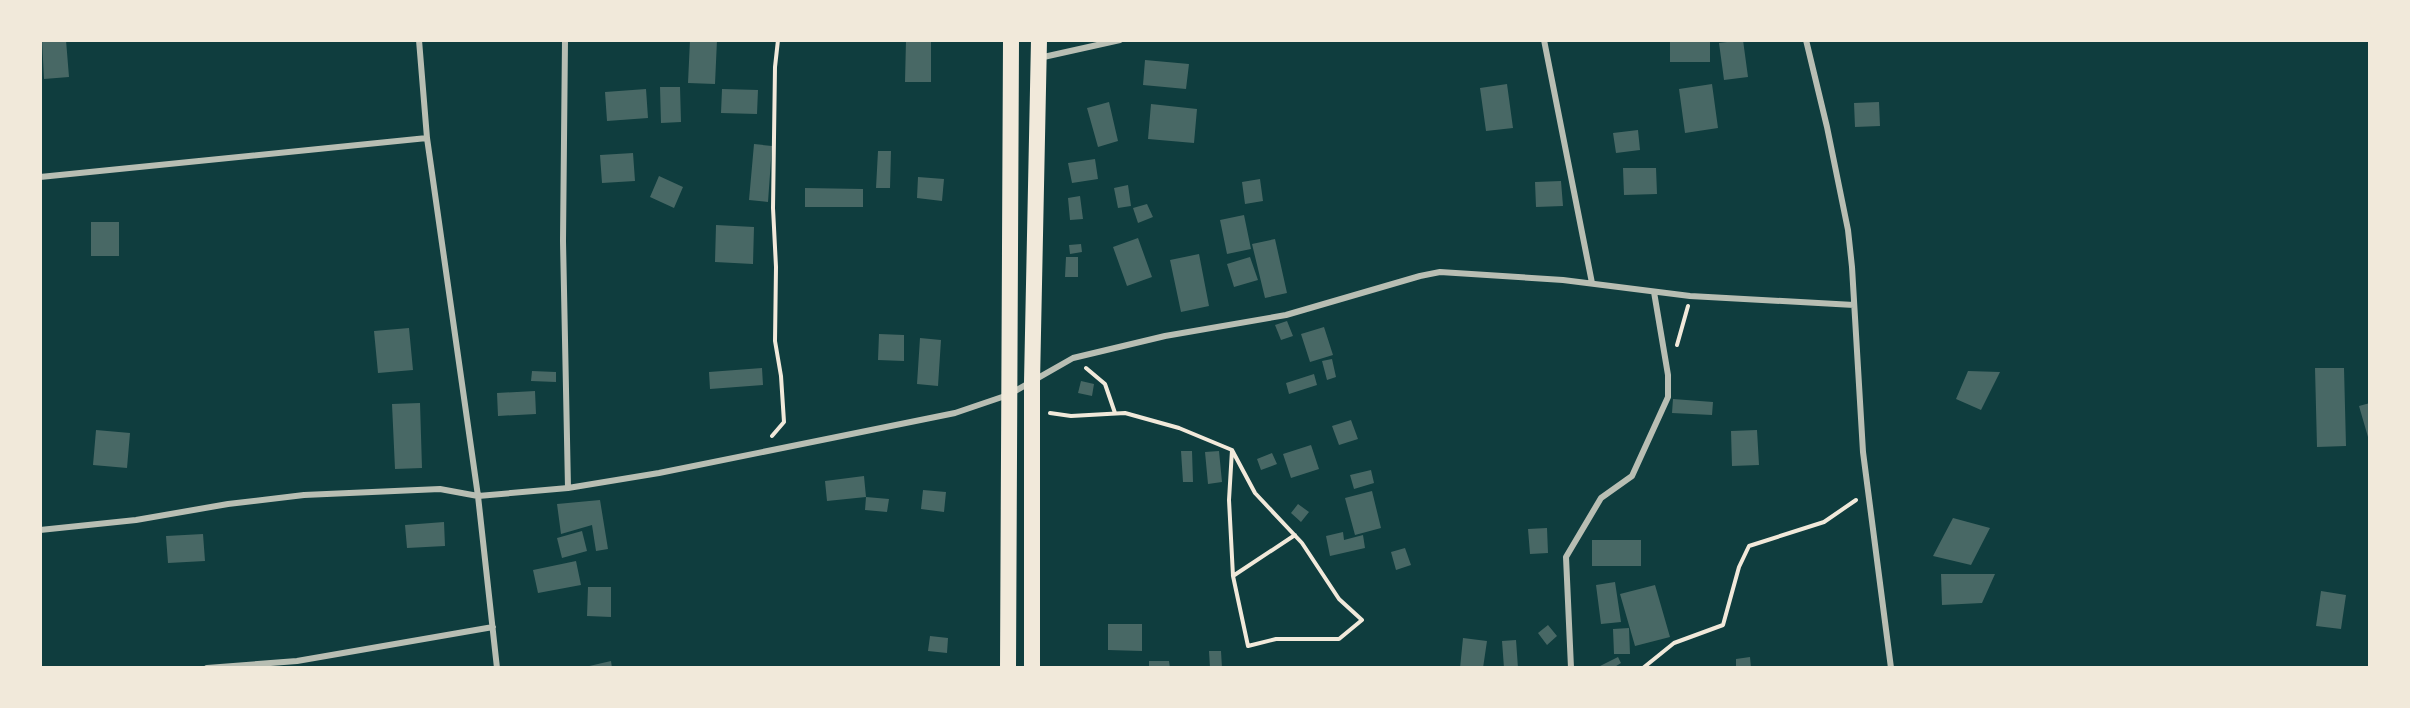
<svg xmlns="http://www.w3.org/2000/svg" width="2410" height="708" viewBox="0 0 2410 708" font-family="'IBM Plex Sans',sans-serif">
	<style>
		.building { fill: #486865 }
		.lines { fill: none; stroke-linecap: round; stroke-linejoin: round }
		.path { stroke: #f1e9da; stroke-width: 4 }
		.minor { stroke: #b8beb3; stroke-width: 6 }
		.trunk { stroke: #f1e9da; stroke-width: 16 }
	</style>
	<rect width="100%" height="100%" fill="#0f3d3e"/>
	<path class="building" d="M 42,40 L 66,40 L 69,77 L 44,79 Z
		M 690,40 L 717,40 L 715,84 L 688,83 Z
		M 906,40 L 931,40 L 931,82 L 905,82 Z
		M 1670,40 L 1710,40 L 1710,62 L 1670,62 Z
		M 1743,40 L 1748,77 L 1724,80 L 1719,43 Z
		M 1145,60 L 1189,64 L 1186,89 L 1143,85 Z
		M 1507,84 L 1513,128 L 1486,131 L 1480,88 Z
		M 1712,84 L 1718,128 L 1685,133 L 1679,89 Z
		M 660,87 L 680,87 L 681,122 L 661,123 Z
		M 646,89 L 648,118 L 607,121 L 605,92 Z
		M 722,89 L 758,90 L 757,114 L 721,113 Z
		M 1109,102 L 1118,141 L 1098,147 L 1087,108 Z
		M 1879,102 L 1880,126 L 1855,127 L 1854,103 Z
		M 1151,104 L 1197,109 L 1194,143 L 1148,139 Z
		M 1638,130 L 1640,150 L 1616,153 L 1613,133 Z
		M 754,144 L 772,146 L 768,202 L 749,200 Z
		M 878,151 L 891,151 L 890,188 L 876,188 Z
		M 633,153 L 635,181 L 602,183 L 600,155 Z
		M 1095,159 L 1098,179 L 1072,183 L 1068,163 Z
		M 1623,168 L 1656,168 L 1657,194 L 1624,195 Z
		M 659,176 L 683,187 L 674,208 L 650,197 Z
		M 918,177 L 944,179 L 942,201 L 917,198 Z
		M 1260,179 L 1263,201 L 1245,204 L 1242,182 Z
		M 1561,181 L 1563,206 L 1536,207 L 1535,182 Z
		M 1128,185 L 1131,206 L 1118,208 L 1114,188 Z
		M 805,188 L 863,189 L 863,207 L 805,207 Z
		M 1080,196 L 1083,219 L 1070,220 L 1068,198 Z
		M 1147,204 L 1153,217 L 1138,223 L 1133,208 Z
		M 1244,215 L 1251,249 L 1227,254 L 1220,220 Z
		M 91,222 L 119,222 L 119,256 L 91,256 Z
		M 716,225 L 754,227 L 753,264 L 715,262 Z
		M 1138,238 L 1152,277 L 1127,286 L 1113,247 Z
		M 1275,239 L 1287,293 L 1265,298 L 1252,244 Z
		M 1081,244 L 1082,252 L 1070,254 L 1069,245 Z
		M 1199,254 L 1209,306 L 1181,312 L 1170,260 Z
		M 1066,257 L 1078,257 L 1078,277 L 1065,277 Z
		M 1250,257 L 1258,280 L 1234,287 L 1227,264 Z
		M 1287,321 L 1293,336 L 1281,340 L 1275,325 Z
		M 1324,327 L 1333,355 L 1310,362 L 1301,334 Z
		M 409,328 L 413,370 L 378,373 L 374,331 Z
		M 879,334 L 904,335 L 904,361 L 878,360 Z
		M 920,338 L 941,340 L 938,386 L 917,384 Z
		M 1332,359 L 1336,377 L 1327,380 L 1322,361 Z
		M 762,368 L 763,385 L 710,389 L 709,372 Z
		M 2315,368 L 2344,368 L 2346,446 L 2317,447 Z
		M 532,371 L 556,372 L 556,382 L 531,381 Z
		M 1968,371 L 2000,372 L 1981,410 L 1956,399 Z
		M 1314,374 L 1317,385 L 1289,394 L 1286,383 Z
		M 1081,381 L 1094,384 L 1092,396 L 1078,393 Z
		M 535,391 L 536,414 L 498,416 L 497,393 Z
		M 1673,399 L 1713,402 L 1712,415 L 1672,413 Z
		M 420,403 L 422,468 L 395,469 L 392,404 Z
		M 2370,403 L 2370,437 L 2368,437 L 2359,406 Z
		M 1351,420 L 1358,439 L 1339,445 L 1332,426 Z
		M 96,430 L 130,433 L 127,468 L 93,465 Z
		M 1757,430 L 1759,465 L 1732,466 L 1731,431 Z
		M 1311,445 L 1319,469 L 1291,478 L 1283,454 Z
		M 1181,451 L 1192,451 L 1193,482 L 1183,482 Z
		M 1219,451 L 1222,482 L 1208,484 L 1205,452 Z
		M 1272,453 L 1277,464 L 1261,470 L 1257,459 Z
		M 1371,470 L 1374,483 L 1354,489 L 1350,475 Z
		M 864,476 L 866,497 L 827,501 L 825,481 Z
		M 923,490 L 946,492 L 944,512 L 921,509 Z
		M 1372,491 L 1381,528 L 1355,535 L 1345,498 Z
		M 866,497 L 889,499 L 887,512 L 865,510 Z
		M 600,500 L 608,549 L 596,551 L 592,525 L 561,534 L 557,504 Z
		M 1298,504 L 1309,512 L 1301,522 L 1291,513 Z
		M 1953,518 L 1990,528 L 1971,565 L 1933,556 Z
		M 444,522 L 445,546 L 407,548 L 405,525 Z
		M 1547,528 L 1548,553 L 1530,554 L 1528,529 Z
		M 582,531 L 587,551 L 562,558 L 557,538 Z
		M 1343,532 L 1344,540 L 1363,535 L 1365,548 L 1330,556 L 1326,536 Z
		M 203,534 L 205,561 L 168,563 L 166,536 Z
		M 1592,540 L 1641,540 L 1641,566 L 1592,566 Z
		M 1405,548 L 1411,565 L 1396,570 L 1391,552 Z
		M 576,561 L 581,585 L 538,593 L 533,570 Z
		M 1941,574 L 1995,574 L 1982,603 L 1942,605 Z
		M 1615,582 L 1621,622 L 1601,624 L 1596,585 Z
		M 1655,585 L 1670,637 L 1635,646 L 1620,594 Z
		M 588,587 L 611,587 L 611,617 L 587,616 Z
		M 2321,591 L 2346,595 L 2341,629 L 2316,626 Z
		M 1108,624 L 1142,624 L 1142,651 L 1108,650 Z
		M 1548,625 L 1557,636 L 1547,645 L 1538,633 Z
		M 1629,628 L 1630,654 L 1614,654 L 1613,629 Z
		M 930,636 L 948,638 L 947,653 L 928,651 Z
		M 1463,638 L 1487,641 L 1483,668 L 1460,668 Z
		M 1516,640 L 1518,668 L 1504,668 L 1502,641 Z
		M 1209,651 L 1221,651 L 1222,668 L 1210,668 Z
		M 1618,657 L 1621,663 L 1613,668 L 1596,668 Z
		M 1750,657 L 1751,668 L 1736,668 L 1736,659 Z
		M 611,661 L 612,668 L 585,668 L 585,667 Z
		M 1149,661 L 1169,661 L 1170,668 L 1149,668 Z"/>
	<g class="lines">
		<path class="path" d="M 1677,345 L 1688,306
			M 1086,368 L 1105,384 L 1115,413
			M 1050,413 L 1071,416 L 1125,413 L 1179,428 L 1232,450 L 1255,493 L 1302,543 L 1339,599 L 1362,620 L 1339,639 L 1276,639 L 1248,646 L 1233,576 L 1229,500 L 1232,450
			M 772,436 L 784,422 L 781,376 L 775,341 L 776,267 L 773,208 L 775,67 L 778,40
			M 1233,576 L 1295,535
			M 1643,668 L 1674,643 L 1723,625 L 1739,567 L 1749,546 L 1824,522 L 1856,500"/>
		<path class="minor" d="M 419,40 L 427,138 L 478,496 L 497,668
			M 565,40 L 563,241 L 568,488
			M 1544,40 L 1592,283
			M 1806,40 L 1827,127 L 1848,230 L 1852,267 L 1863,452 L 1891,668
			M 1039,58 L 1120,40
			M 40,177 L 427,138
			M 40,530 L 136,520 L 228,504 L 304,495 L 440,489 L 478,496 L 568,488 L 659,473 L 955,413 L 1008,395 L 1073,358 L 1165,336 L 1286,315 L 1420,276 L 1440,272 L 1563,280 L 1690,296 L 1854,305
			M 207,668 L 297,661 L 493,627
			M 1571,668 L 1566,557 L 1601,498 L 1632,476 L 1668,397 L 1668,375 L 1654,292"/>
		<path class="trunk" d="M 1008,668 L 1011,40
			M 1032,668 L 1032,382 L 1039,40"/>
	</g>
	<rect width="2410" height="708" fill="none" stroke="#f1e9da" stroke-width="84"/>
</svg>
